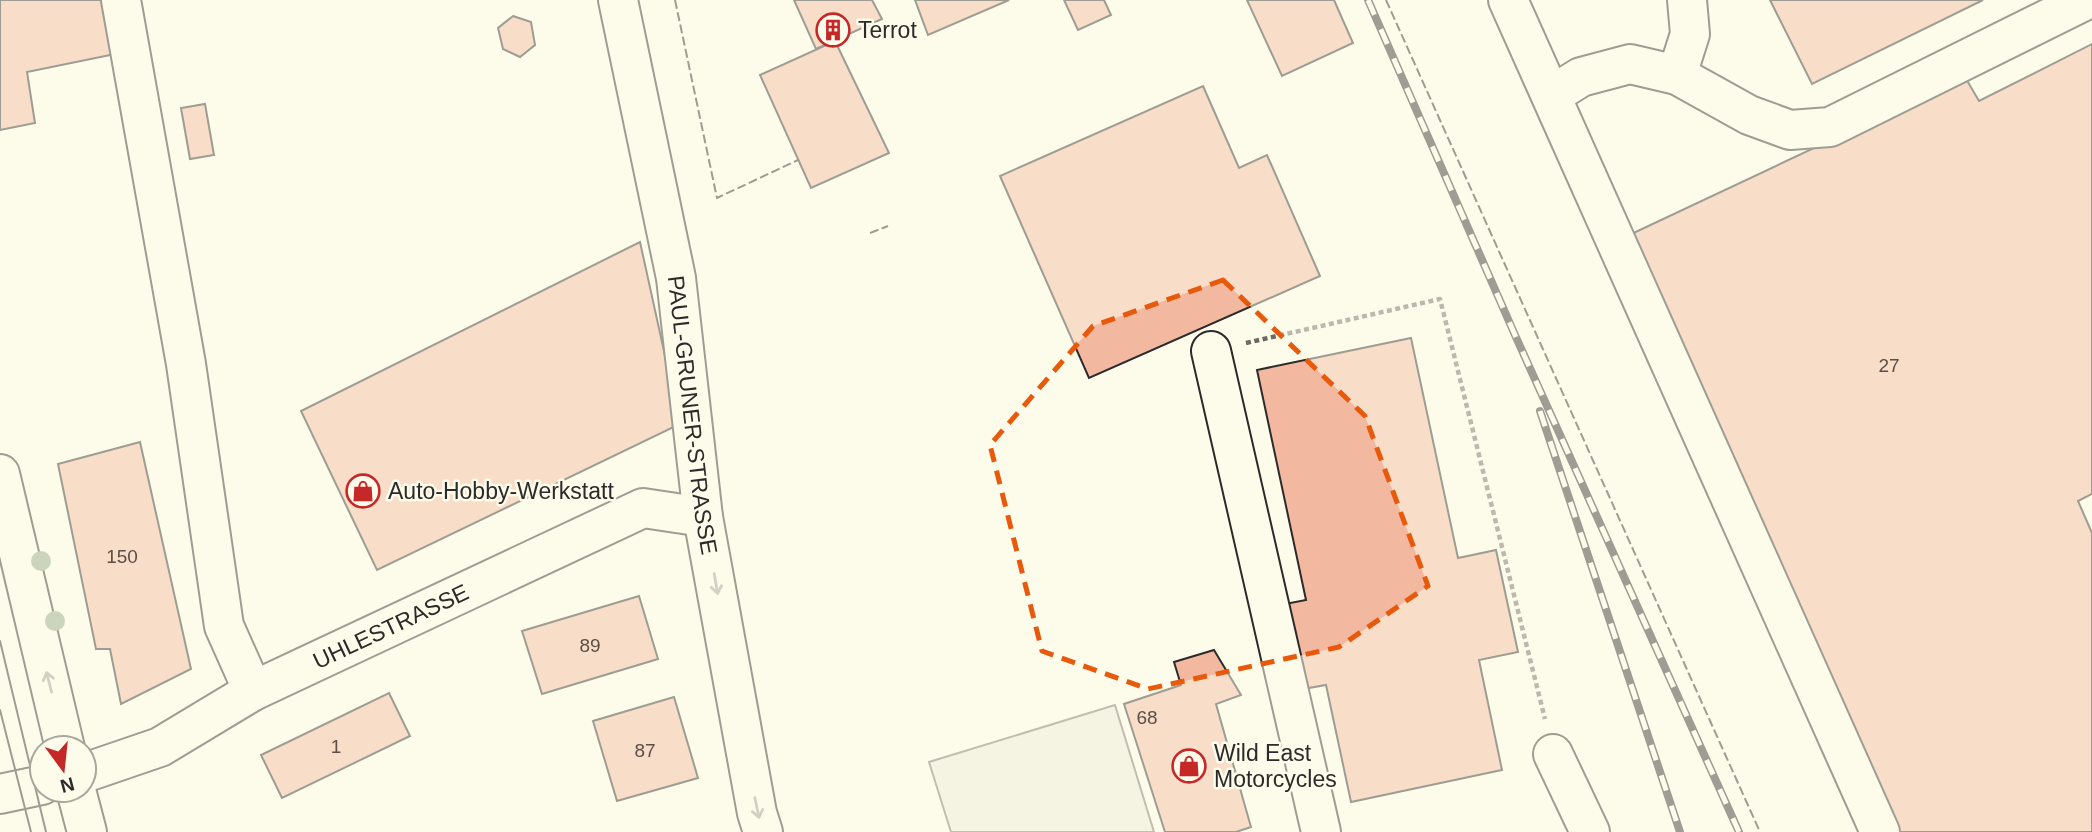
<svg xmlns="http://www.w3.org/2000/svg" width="2092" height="832" viewBox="0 0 2092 832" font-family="Helvetica,sans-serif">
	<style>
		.parking { fill: #eceadb; stroke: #74746e; stroke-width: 2 }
		.building { fill: #f2b8a0; stroke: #2b2b2b; stroke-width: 2 }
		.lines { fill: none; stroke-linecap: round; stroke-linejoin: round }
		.minor-casing { stroke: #2b2b2b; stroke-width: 42 }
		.major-casing { stroke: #2b2b2b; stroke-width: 42 }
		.path { stroke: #6a6964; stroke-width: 4.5; stroke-dasharray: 5 3.5; stroke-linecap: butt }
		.minor { stroke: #fdfbea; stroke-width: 38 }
		.major { stroke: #fdfbea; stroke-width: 38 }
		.tram { stroke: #2b2b2b; stroke-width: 2 }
		.rail-casing { stroke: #2b2b2b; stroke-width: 8 }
		.rail { stroke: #fdfbea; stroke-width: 5; stroke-dasharray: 16; stroke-linecap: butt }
		.fence { stroke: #2b2b2b; stroke-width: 2; stroke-dasharray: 9 3.5; stroke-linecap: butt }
		.tree { fill: #8ea78a }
		.oneway { stroke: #9e9d94 }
		.marked { fill: none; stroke: #e8590c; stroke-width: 5; stroke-dasharray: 14 9; stroke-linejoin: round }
		.labels { text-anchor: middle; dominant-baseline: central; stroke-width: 5; stroke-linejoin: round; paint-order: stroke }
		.number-label { font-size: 19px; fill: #5d4e48 }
		.poi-label { font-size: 23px; fill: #2b2b2b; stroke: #fdfbea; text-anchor: start }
		.street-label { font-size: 23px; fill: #2b2b2b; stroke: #fdfbea }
	</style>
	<rect width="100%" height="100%" fill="#fdfbea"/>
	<path class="parking" d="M 1115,705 L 1154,832 L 951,832 L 929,762 Z"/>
	<path class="building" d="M 0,0 L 114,0 L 125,52 L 27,72 L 35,123 L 0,130 Z
		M 794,0 L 872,0 L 882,19 L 816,49 Z
		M 915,0 L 1009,0 L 928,35 Z
		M 1064,0 L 1104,0 L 1111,15 L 1078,30 Z
		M 1247,0 L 1334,0 L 1353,43 L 1282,76 Z
		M 1770,0 L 1983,0 L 1812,84 Z
		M 513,16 L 531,22 L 535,45 L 520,57 L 503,49 L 498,28 Z
		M 835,41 L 889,153 L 811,188 L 760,75 Z
		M 2092,44 L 2092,494 L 2078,501 L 2092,533 L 2092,832 L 1900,832 L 1627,236 L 1965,77 L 1979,101 Z
		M 1203,86 L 1239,168 L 1267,155 L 1320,276 L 1089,378 L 1000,176 Z
		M 205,104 L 214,155 L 190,159 L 181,108 Z
		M 640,242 L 680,424 L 377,570 L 301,411 Z
		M 1411,338 L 1458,558 L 1496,550 L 1518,652 L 1479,660 L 1502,770 L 1351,802 L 1326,685 L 1303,689 L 1285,604 L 1306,600 L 1257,370 Z
		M 140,442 L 191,669 L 121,704 L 110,649 L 96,649 L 58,464 Z
		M 639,596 L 658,659 L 542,694 L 522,631 Z
		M 1214,650 L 1241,695 L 1216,704 L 1251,827 L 1236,832 L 1165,832 L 1124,704 L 1181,685 L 1174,662 Z
		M 389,693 L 410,736 L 282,798 L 261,755 Z
		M 674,697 L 698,778 L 617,801 L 593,721 Z"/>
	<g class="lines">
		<defs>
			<g id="minor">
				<path d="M 121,0 L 186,364 L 224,626 L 253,691"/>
				<path id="s1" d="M 618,0 L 676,278 L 703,517 L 757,813 L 763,832"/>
				<path d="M 1508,0 L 1880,832"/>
				<path d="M 1677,75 L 1690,34 L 1687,0"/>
				<path d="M 1552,95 L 1581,77 L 1630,64 L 1677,75 L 1749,115 L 1790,130 L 1830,127 L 2086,0"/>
				<path d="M 1211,351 L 1321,832"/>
				<path d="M 1553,754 L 1590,832"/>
				<path id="s2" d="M 84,773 L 160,747 L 253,691 L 643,508 L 703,517"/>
				<path d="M 0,794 L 42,785"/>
			</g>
			<path id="major" d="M 0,474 L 65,748
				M 76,790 L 87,832"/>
		</defs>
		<use href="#minor" class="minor-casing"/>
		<use href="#major" class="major-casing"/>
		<path class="path" d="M 1246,343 L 1440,299 L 1545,719"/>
		<use href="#minor" class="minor"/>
		<use href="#major" class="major"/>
		<path class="tram" d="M 0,641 L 46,832
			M 0,710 L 31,832"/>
		<defs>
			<path id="rail" d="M 1368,0 L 1515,335 L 1739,832
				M 1540,411 L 1680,832"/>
		</defs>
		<use href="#rail" class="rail-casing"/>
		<use href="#rail" class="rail"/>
		<path class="fence" d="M 675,0 L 717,198 L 798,160
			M 1386,0 L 1760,832
			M 870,233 L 888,226"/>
	</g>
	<g class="tree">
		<circle cx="41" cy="561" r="10"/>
		<circle cx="55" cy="621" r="10"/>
	</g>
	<defs><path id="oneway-shaft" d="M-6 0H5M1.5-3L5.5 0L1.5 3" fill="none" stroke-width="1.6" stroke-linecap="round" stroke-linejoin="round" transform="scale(1.75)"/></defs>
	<g class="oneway">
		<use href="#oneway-shaft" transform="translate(716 584) rotate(80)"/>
		<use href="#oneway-shaft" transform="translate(49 682) rotate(-104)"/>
		<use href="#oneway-shaft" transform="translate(757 808) rotate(78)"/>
	</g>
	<path d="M0 0H2092V832H0ZM 1223,280 L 1365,416 L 1428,586 L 1339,647 L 1148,689 L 1042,651 L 990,445 L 1093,326 Z" fill="#fdfbea" fill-opacity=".55" fill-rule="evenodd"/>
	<path class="marked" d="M 1223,280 L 1365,416 L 1428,586 L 1339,647 L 1148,689 L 1042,651 L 990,445 L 1093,326 Z"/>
	<defs>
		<symbol id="building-ring" viewBox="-11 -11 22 22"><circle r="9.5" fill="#fdfbea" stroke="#c62828" stroke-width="1.5"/><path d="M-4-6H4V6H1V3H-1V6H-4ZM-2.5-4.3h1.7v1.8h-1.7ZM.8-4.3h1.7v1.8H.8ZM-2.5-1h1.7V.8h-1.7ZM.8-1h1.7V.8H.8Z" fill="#c62828"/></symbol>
		<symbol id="shop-ring" viewBox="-11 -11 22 22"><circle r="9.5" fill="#fdfbea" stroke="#c62828" stroke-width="1.5"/><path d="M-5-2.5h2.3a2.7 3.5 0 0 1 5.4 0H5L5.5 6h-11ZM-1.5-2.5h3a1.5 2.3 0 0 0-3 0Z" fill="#c62828"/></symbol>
	</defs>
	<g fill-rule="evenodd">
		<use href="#building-ring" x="814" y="11" width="38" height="38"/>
		<use href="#shop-ring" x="344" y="472" width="38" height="38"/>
		<use href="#shop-ring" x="1170" y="747" width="38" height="38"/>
	</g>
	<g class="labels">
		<g class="number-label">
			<text x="1889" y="365">27</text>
			<text x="122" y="556">150</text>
			<text x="590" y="645">89</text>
			<text x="1147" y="717">68</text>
			<text x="336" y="746">1</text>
			<text x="645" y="750">87</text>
		</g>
		<g class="poi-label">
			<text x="858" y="30">Terrot</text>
			<text x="388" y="491">Auto-Hobby-Werkstatt</text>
			<text x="1214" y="753">Wild East<tspan x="1214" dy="26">Motorcycles</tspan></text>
		</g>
		<g class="street-label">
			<text stroke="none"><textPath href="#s1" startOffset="422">PAUL-GRUNER-STRASSE</textPath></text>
			<text stroke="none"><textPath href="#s2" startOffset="341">UHLESTRASSE</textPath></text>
		</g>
	</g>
	<g transform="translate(63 769) rotate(165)"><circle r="33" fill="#fdfbea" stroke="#a9a89e" stroke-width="2"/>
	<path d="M0-5L12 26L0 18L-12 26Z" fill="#c62828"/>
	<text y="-10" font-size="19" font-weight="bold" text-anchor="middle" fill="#2b2b2b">N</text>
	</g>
</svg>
